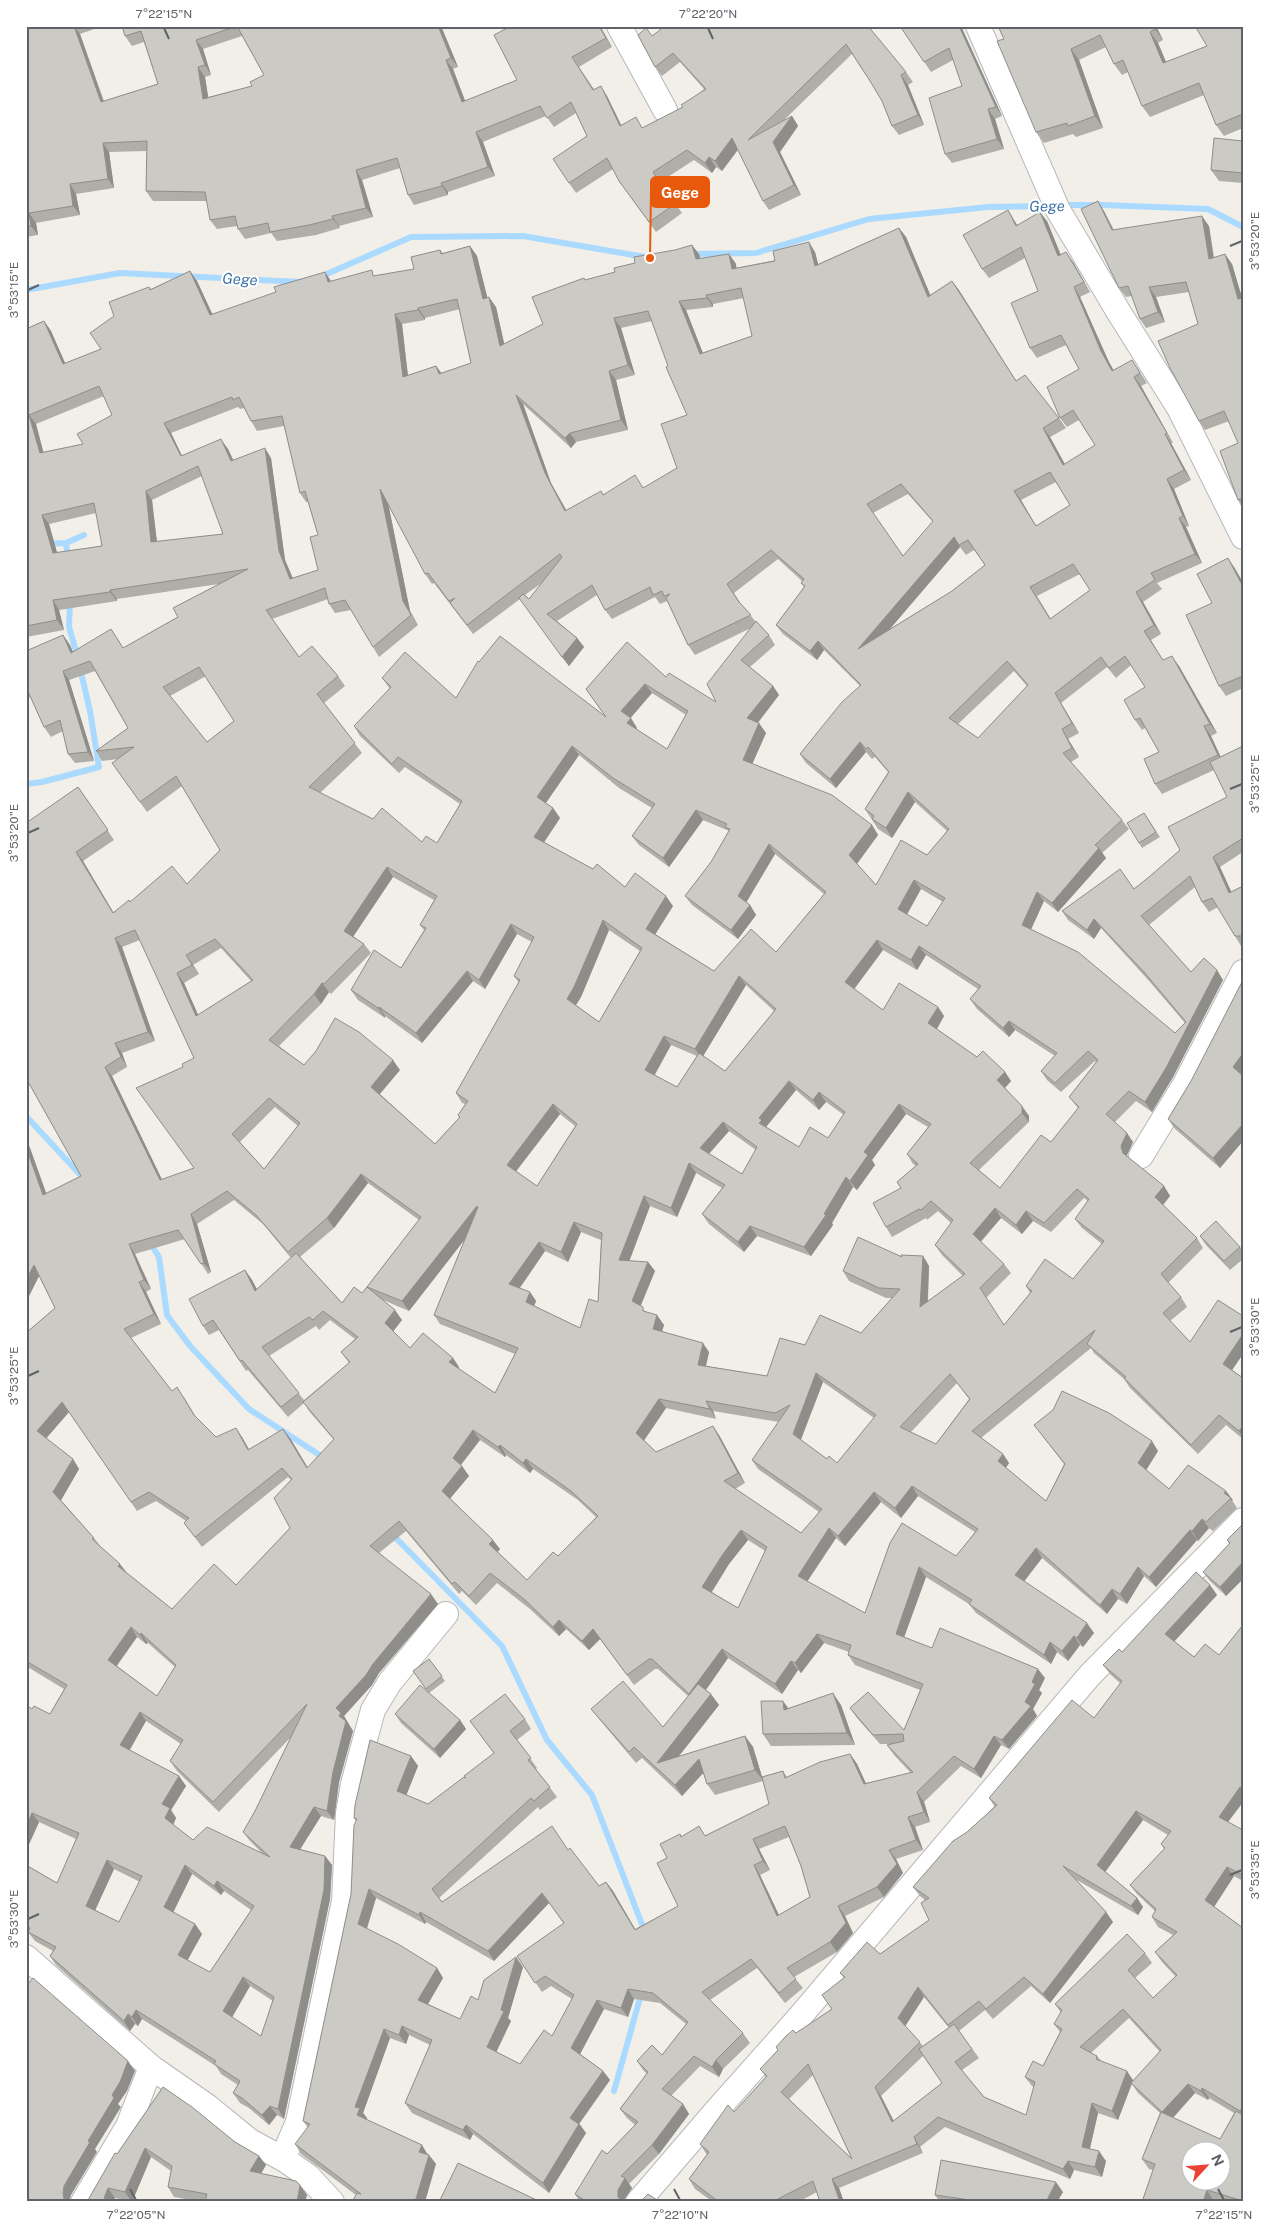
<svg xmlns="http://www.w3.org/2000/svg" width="1269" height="2228" viewBox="0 0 1269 2228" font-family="'Public Sans',sans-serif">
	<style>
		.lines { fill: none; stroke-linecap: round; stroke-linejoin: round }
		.stream { stroke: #aadaff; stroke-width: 6 }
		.minor-casing { stroke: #b5b8bc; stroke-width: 26 }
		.minor { stroke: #fff; stroke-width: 24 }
		.wall { fill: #afaea9; fill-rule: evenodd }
		.shaded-wall { fill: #8f8d8a }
		.building { fill: #cccac5; stroke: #8f8d8a; fill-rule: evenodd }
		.ticks { fill: none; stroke: #5f6368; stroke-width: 2 }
		.labels { text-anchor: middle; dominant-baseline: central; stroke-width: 4; stroke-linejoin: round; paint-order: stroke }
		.water-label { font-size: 15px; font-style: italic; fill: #4174aa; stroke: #fff }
		.leader { fill: none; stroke: #e8590c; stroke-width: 2 }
		.callout-dot { fill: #e8590c; stroke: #fff; stroke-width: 2 }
		.callout { fill: #e8590c; stroke: #e8590c; stroke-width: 2 }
		.callout-label { font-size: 15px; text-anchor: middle; font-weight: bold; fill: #fff }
		.neatline { fill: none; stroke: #5f6368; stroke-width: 2 }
		.ticks-label { font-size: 12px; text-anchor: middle; fill: #5f6368 }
	</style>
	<rect width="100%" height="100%" fill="#f1efe8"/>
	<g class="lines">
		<path class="stream" d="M 1061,205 L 1103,205 L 1208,209 L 1243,227
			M 689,254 L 756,253 L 869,219 L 988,207 L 1051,206
			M 320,277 L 411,237 L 523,236 L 645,257
			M 26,290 L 120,273 L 301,282
			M 66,543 L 68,559
			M 47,544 L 66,543 L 84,535
			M 70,602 L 69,627 L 78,658
			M 26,784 L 42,782 L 99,767 L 90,711 L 80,668
			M 26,1116 L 86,1181
			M 150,1243 L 159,1257 L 167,1315 L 190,1346 L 249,1409 L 318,1454 L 325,1461
			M 391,1533 L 502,1646 L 547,1740 L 592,1795 L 645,1932
			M 614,2091 L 642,1991"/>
		<defs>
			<path id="minor" d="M 619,26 L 665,110
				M 978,26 L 1058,210 L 1118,311 L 1179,408 L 1243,537
				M 1141,1156 L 1185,1084 L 1243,972
				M 26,1957 L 151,2067 L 207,2106 L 250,2141 L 285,2160 L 308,2176 L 332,2202
				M 285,2160 L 288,2145 L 298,2122 L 344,1901 L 348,1813 L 353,1784 L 373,1710 L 390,1682 L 446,1614
				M 83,2202 L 128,2126 L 151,2067
				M 638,2202 L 716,2111 L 797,2020 L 1090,1675 L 1243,1520"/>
		</defs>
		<use href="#minor" class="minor-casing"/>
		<use href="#minor" class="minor"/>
	</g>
	<path class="wall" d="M 26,26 L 103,26 L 80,34 L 104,101 L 158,84 L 144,42 L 132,46 L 125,36 L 122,26 L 441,26 L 458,67 L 453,69 L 465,101 L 517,80 L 511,26 L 600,26 L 612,47 L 579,67 L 594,89 L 607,96 L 621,125 L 643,128 L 683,107 L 704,89 L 680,62 L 662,76 L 655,67 L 652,36 L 868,26 L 906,72 L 913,82 L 908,85 L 924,125 L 899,135 L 892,126 L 882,101 L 870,81 L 852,54 L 784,120 L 792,116 L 798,126 L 780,152 L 801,195 L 769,210 L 763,201 L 738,150 L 722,171 L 716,167 L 712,173 L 694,160 L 660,182 L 682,213 L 656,232 L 619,181 L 613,169 L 576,193 L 569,183 L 587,136 L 576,113 L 554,127 L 546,116 L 483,142 L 495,176 L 448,192 L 448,195 L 414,205 L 408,195 L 400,168 L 362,180 L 373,217 L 339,226 L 340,228 L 316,235 L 277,241 L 271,233 L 245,239 L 238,229 L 237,226 L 217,229 L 210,220 L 207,201 L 153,201 L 146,191 L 147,151 L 109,152 L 114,188 L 76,194 L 80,215 L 36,223 L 38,235 L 26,237 ZM 242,36 L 264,75 L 252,86 L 208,97 L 205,77 L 211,75 L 203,49 Z
		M 900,26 L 961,26 L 1002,116 L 995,119 L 1004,149 L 952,163 L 945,154 L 962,86 L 953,60 L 931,72 Z
		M 998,26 L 1156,26 L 1163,40 L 1158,43 L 1166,62 L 1207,46 L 1243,26 L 1243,128 L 1224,136 L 1216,125 L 1204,95 L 1150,117 L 1142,106 L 1128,72 L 1122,75 L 1114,64 L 1106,47 L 1079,60 L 1103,128 L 1076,137 L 1073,134 L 1044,143 L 1036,132 L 1004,39 Z
		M 1243,141 L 1243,183 L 1219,181 L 1211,170 Z
		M 1008,210 L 1017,225 L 1047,221 L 1061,255 L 1073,262 L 1090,292 L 1080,297 L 1108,360 L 1113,370 L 1138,369 L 1147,383 L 1141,386 L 1173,443 L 1171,443 L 1191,480 L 1174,489 L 1189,526 L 1186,527 L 1202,563 L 1157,583 L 1162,589 L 1143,602 L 1161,634 L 1151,640 L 1163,660 L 1179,666 L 1217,733 L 1211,736 L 1221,757 L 1243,746 L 1243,852 L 1220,867 L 1231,892 L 1243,886 L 1243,946 L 1241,946 L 1235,936 L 1218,907 L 1209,912 L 1202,902 L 1195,887 L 1149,925 L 1191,972 L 1223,980 L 1173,1077 L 1152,1112 L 1136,1101 L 1115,1122 L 1133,1142 L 1127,1155 L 1128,1158 L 1164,1186 L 1170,1196 L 1163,1205 L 1197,1238 L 1203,1248 L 1168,1283 L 1181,1297 L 1187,1307 L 1170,1321 L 1190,1342 L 1243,1316 L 1243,1354 L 1232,1370 L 1243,1378 L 1243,1439 L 1226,1425 L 1198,1454 L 1130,1388 L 1124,1379 L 1094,1353 L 1091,1348 L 981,1438 L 1003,1454 L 1009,1463 L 1006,1468 L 1046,1501 L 1064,1464 L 1034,1425 L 1158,1451 L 1146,1470 L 1169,1489 L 1226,1491 L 1237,1508 L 1213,1531 L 1209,1528 L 1198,1541 L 1197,1540 L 1156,1587 L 1144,1576 L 1127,1604 L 1118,1599 L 1107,1614 L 1042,1558 L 1024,1582 L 1094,1633 L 1083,1647 L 1080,1645 L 1068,1661 L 1057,1652 L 1051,1664 L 976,1613 L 969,1604 L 926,1577 L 904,1637 L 932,1648 L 1045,1678 L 1039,1690 L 1042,1693 L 1033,1709 L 1037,1716 L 1009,1749 L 1001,1745 L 981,1778 L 961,1766 L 924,1802 L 930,1822 L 915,1827 L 923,1850 L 896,1859 L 903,1873 L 884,1897 L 845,1916 L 853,1933 L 837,1952 L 794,1977 L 803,1988 L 785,2003 L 757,1968 L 710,2000 L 743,2033 L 750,2043 L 723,2069 L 719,2077 L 700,2066 L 671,2096 L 683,2104 L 689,2114 L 659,2154 L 629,2184 L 632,2188 L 624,2200 L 625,2202 L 580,2202 L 575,2194 L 607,2154 L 635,2125 L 627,2118 L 620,2109 L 647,2074 L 643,2070 L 637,2061 L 662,2055 L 686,2024 L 660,2003 L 634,1999 L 628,2017 L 604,2009 L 580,2054 L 603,2071 L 610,2080 L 579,2123 L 586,2133 L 549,2193 L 473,2134 L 470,2140 L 412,2113 L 405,2103 L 430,2045 L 409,2035 L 406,2044 L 390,2038 L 363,2113 L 367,2118 L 366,2119 L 428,2154 L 436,2164 L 356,2195 L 301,2154 L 295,2144 L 308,2128 L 303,2121 L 351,1894 L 356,1821 L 354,1818 L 411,1756 L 418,1766 L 406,1795 L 428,1804 L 465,1777 L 494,1753 L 470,1721 L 525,1719 L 531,1729 L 517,1740 L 537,1768 L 536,1769 L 557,1797 L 540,1810 L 538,1807 L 439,1898 L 442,1902 L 568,1850 L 599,1886 L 606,1882 L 613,1891 L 635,1929 L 678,1906 L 667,1858 L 680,1834 L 682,1837 L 706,1835 L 769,1804 L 763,1781 L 715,1795 L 707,1784 L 703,1773 L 682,1796 L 642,1758 L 636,1763 L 599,1719 L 591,1709 L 663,1727 L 688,1696 L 658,1669 L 655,1669 L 634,1685 L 600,1639 L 589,1650 L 566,1629 L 559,1636 L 530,1609 L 497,1583 L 476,1605 L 462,1591 L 459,1594 L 406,1531 L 379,1553 L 438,1604 L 379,1673 L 372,1685 L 344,1716 L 353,1731 L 339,1782 L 334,1820 L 321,1816 L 300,1849 L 325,1856 L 332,1865 L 330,1899 L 284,2119 L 277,2115 L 269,2125 L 249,2108 L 240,2103 L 233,2093 L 238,2085 L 221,2074 L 216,2066 L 142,2019 L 138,2026 L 135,2024 L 130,2031 L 56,1965 L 50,1956 L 53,1951 L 35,1941 L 28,1932 L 26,1931 L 26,1865 L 57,1883 L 76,1839 L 39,1822 L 26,1851 L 32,1709 L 50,1714 L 64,1689 L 26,1666 L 26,1333 L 55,1308 L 39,1276 L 26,1302 L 26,1137 L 46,1193 L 81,1176 L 26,1078 L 78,787 L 114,840 L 83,861 L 113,912 L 130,902 L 187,884 L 220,850 L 182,786 L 147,812 L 112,763 L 118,759 L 102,761 L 96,751 L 128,728 L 95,671 L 69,680 L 94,761 L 75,763 L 68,754 L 63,731 L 51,737 L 44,727 L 31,697 L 26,699 L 26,651 L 63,635 L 70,645 L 73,652 L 118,639 L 123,648 L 178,617 L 219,584 L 117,599 L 117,601 L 59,610 L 64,630 L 26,637 L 26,329 L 44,321 L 51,331 L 65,364 L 101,349 L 114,316 L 149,287 L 151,289 L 190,271 L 197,281 L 212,314 L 331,281 L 376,276 L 414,269 L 440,250 L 443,253 L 470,246 L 477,256 L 487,298 L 496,307 L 504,344 L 543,324 L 586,280 L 699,254 L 700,259 L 729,254 L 736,264 L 736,268 L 815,252 L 818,264 L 899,228 L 906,237 L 930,295 L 952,281 L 1016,381 L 1059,418 L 1066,428 L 1050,437 L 1065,464 L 1095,445 L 1079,420 L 1067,427 L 1060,418 L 1079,369 L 1066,345 L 1037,358 L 1030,348 L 1038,291 L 1025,258 L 989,278 L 982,269 ZM 744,298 L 752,336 L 703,353 L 686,310 L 713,307 L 713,304 ZM 460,309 L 471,363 L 441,373 L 436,366 L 408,375 L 402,324 L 425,320 L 425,318 ZM 652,321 L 687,415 L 677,468 L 644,488 L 603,494 L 567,511 L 551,483 L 523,404 L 571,448 L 576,442 L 628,430 L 616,380 L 635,375 L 621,328 ZM 104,396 L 112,415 L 83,444 L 43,452 L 36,424 ZM 238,407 L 240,409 L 244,408 L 251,421 L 257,431 L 284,426 L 300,493 L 306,502 L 308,502 L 318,535 L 318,570 L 293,578 L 285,560 L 271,458 L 233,460 L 228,449 L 182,456 L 171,433 ZM 202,476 L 223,534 L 157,542 L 152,500 ZM 1056,482 L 1070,505 L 1036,526 L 1021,500 ZM 908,494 L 933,522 L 903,556 L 873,513 ZM 388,503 L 425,574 L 432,584 L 434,583 L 473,634 L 520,599 L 569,666 L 584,647 L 577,638 L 557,621 L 597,595 L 605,610 L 612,619 L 655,597 L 660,604 L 667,601 L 688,645 L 695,655 L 751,628 L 716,702 L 666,677 L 586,689 L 605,716 L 456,698 L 382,678 L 390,689 L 354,726 L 360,736 L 399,773 L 405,767 L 460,804 L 437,843 L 422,842 L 373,819 L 320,793 L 362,753 L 324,703 L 345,686 L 338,676 L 299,657 L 272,619 L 328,599 L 329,604 L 335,613 L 351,610 L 373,647 L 379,657 L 418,625 L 410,611 ZM 96,513 L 102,546 L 57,553 L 49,524 ZM 960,547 L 966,555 L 974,550 L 985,565 L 952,591 L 890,629 ZM 778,559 L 802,581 L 801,583 L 804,587 L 776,625 L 783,634 L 817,660 L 824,650 L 860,686 L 800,754 L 806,763 L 836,788 L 866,752 L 872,759 L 875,757 L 888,772 L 865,809 L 878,829 L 892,838 L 915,802 L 947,831 L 927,855 L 876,885 L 857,864 L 878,835 L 872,825 L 752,764 L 766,733 L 758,723 L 779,695 L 773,686 L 750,667 L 775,645 L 769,635 L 756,622 L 741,604 L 734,593 ZM 1080,574 L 1090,590 L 1051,619 L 1037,596 ZM 543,582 L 529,599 L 525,595 ZM 1131,665 L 1145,687 L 1135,720 L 1142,730 L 1145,728 L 1159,752 L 1155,784 L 1162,794 L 1214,770 L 1227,797 L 1180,850 L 1149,877 L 1134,889 L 1062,911 L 1068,920 L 1094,939 L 1101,928 L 1150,982 L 1185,1023 L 1175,1033 L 1031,929 L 1044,901 L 1058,912 L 1106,858 L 1102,853 L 1129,829 L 1122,820 L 1071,762 L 1079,757 L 1068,739 L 1079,733 L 1061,703 L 1107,667 L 1116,678 ZM 1014,671 L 1027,686 L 978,738 L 958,724 ZM 206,676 L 234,721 L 207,742 L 170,696 ZM 652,693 L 686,715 L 667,749 L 636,729 L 637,728 L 630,718 ZM 579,755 L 619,788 L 652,808 L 632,836 L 639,845 L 669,867 L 703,820 L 729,831 L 711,862 L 685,896 L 692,905 L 738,939 L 756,915 L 750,905 L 746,903 L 775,854 L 824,894 L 776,952 L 714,971 L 655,934 L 673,906 L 625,887 L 544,842 L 560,818 L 553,808 L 546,803 ZM 393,877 L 434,900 L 420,925 L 424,930 L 401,968 L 351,990 L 358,1000 L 385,1018 L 385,1016 L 422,1043 L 473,981 L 485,989 L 517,934 L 532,942 L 514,976 L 519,983 L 456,1093 L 462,1103 L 465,1104 L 458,1115 L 459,1118 L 435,1144 L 380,1094 L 400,1070 L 304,1065 L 279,1046 L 321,1004 L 329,992 L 331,994 L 371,953 L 364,944 L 353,936 ZM 921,889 L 943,902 L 927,926 L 907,915 ZM 609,930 L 640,951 L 599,1022 L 576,1005 L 581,997 ZM 140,940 L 194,1058 L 183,1067 L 194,1168 L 162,1180 L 112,1076 L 127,1067 L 122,1053 L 155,1041 L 122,947 ZM 221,948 L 251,981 L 198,1015 L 184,983 L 199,974 L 193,965 ZM 883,950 L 917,970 L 926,955 L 978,989 L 970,999 L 977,1009 L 1009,1037 L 1015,1030 L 1055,1056 L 1041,1071 L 1047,1080 L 1061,1092 L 1095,1061 L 1096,1062 L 1069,1097 L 1078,1108 L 1051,1142 L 1000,1188 L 979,1170 L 1029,1122 L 1029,1116 L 1005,1088 L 1011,1081 L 1005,1072 L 977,1057 L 937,1029 L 944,1016 L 938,1007 L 883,1010 L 854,989 ZM 746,985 L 774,1011 L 725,1071 L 703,1056 ZM 671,1045 L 697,1056 L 677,1087 L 654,1075 ZM 796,1090 L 819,1110 L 826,1102 L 844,1115 L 828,1138 L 799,1147 L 766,1127 ZM 275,1107 L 298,1126 L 264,1169 L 240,1142 ZM 560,1114 L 575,1126 L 537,1186 L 516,1171 ZM 906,1114 L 928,1127 L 907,1154 L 913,1164 L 916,1166 L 897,1182 L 901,1188 L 886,1227 L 892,1237 L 926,1218 L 927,1220 L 938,1211 L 951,1223 L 935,1245 L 942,1255 L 963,1276 L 928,1301 L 929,1266 L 923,1256 L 902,1257 L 843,1271 L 849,1281 L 886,1298 L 892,1298 L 861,1333 L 805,1345 L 767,1376 L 706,1366 L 709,1352 L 662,1331 L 664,1325 L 646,1312 L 640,1306 L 655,1271 L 648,1262 L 629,1261 L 650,1206 L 677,1217 L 696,1173 L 722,1188 L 702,1214 L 709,1224 L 744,1252 L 757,1236 L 811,1256 L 833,1225 L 832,1223 L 853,1187 L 857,1190 L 875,1165 L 872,1160 ZM 729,1131 L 756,1150 L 742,1174 L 709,1154 ZM 368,1183 L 419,1220 L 362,1293 L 342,1303 L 300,1257 L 334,1228 ZM 1084,1198 L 1088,1201 L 1075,1219 L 1082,1228 L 1102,1244 L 1073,1279 L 1026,1286 L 1030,1293 L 1004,1325 L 986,1298 L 1011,1273 L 1004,1264 L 981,1242 L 1001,1218 L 1022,1234 L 1033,1221 L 1051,1232 ZM 234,1200 L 263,1224 L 291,1258 L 257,1289 L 252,1280 L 245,1270 L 203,1326 L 209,1335 L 219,1330 L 246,1371 L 248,1370 L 288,1417 L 304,1403 L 309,1411 L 334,1440 L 308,1468 L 290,1438 L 249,1449 L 242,1437 L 216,1437 L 196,1417 L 184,1397 L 172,1391 L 131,1338 L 161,1324 L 146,1292 L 151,1289 L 135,1254 L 185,1239 L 208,1274 L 211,1272 L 197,1224 ZM 581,1232 L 601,1240 L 598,1302 L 580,1328 L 534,1306 L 536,1301 L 530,1292 L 520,1288 L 545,1251 L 568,1262 ZM 465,1239 L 434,1315 L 440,1324 L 515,1354 L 495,1393 L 458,1369 L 459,1367 L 453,1358 L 410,1348 L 393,1331 L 402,1320 L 383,1300 L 409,1311 ZM 330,1320 L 355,1339 L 341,1352 L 349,1363 L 304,1400 L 269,1356 L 316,1326 L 319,1330 ZM 823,1382 L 874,1418 L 837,1463 L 827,1459 L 801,1440 ZM 957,1383 L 969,1399 L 936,1444 L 911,1432 ZM 666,1408 L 716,1419 L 713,1411 L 779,1422 L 752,1460 L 758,1469 L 819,1512 L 801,1533 L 735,1489 L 745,1483 L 719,1435 L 656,1452 L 644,1440 ZM 69,1412 L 137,1511 L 156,1501 L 186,1521 L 184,1523 L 202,1547 L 288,1477 L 291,1480 L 290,1528 L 236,1585 L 172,1609 L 127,1573 L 101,1547 L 94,1538 L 61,1500 L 79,1469 L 73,1459 L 46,1438 ZM 480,1440 L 505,1457 L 506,1455 L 530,1473 L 533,1469 L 578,1500 L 596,1517 L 558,1556 L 527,1580 L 498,1552 L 500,1549 L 450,1498 L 469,1476 L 461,1465 ZM 918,1496 L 975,1532 L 956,1556 L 890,1543 L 865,1613 L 807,1582 L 836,1538 L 845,1546 L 881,1502 L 901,1518 ZM 748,1540 L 765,1551 L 738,1608 L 712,1592 L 729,1564 ZM 137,1637 L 146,1644 L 148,1643 L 175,1667 L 157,1696 L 117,1666 ZM 824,1643 L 849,1652 L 848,1655 L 855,1665 L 920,1690 L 904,1730 L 850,1708 L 857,1718 L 880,1744 L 892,1744 L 887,1745 L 894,1755 L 911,1773 L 866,1783 L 857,1764 L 850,1754 L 787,1777 L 783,1771 L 762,1777 L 753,1747 L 745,1736 L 678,1757 L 719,1705 L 706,1690 L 728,1658 L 782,1694 L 798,1670 L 801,1673 ZM 146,1721 L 181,1744 L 170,1761 L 177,1771 L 219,1812 L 291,1737 L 255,1811 L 243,1832 L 250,1841 L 263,1854 L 193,1840 L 173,1825 L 176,1818 L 171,1810 L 186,1786 L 179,1776 L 130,1750 ZM 789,1837 L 801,1866 L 810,1897 L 779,1915 L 760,1875 L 770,1870 L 759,1849 ZM 114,1869 L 140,1882 L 119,1922 L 95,1910 ZM 192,1874 L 221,1895 L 224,1891 L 251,1910 L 210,1972 L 187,1960 L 202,1934 L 195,1924 L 173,1912 ZM 376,1898 L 425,1924 L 426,1922 L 494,1961 L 549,1903 L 564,1924 L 517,1956 L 542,1992 L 551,1986 L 572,1999 L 552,2036 L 520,2064 L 496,2052 L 511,2021 L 508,2018 L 523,1967 L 478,2000 L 460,2019 L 428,2004 L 443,1978 L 437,1968 L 367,1929 ZM 250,1986 L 273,2001 L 261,2036 L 232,2017 Z
		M 1104,211 L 1114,230 L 1209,226 L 1214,257 L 1232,264 L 1242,298 L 1243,298 L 1243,506 L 1238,500 L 1238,443 L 1229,421 L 1205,430 L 1199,421 L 1198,324 L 1189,292 L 1156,297 L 1165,322 L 1146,328 L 1140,319 L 1132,296 L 1126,297 L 1119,288 Z
		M 1234,567 L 1243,582 L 1243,688 L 1226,696 L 1219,686 L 1212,603 Z
		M 1144,813 L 1160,837 L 1142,848 L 1139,843 Z
		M 1241,1075 L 1243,1076 L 1243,1141 L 1220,1168 L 1174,1128 L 1168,1119 L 1191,1081 Z
		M 1200,1236 L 1240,1247 L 1243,1250 L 1243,1259 L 1230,1270 L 1206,1245 Z
		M 1243,1524 L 1243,1579 L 1226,1596 L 1210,1581 L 1203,1572 L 1229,1544 L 1227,1540 Z
		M 1210,1585 L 1217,1595 L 1174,1641 L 1194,1657 L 1219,1655 L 1243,1625 L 1243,1802 L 1228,1822 L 1243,1830 L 1243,1881 L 1234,1876 L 1214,1907 L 1243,1928 L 1243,2202 L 1219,2202 L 1213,2200 L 1213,2202 L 1142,2202 L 1153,2170 L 1149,2169 L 1142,2159 L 1160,2113 L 1138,2093 L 1132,2084 L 1118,2120 L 1098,2113 L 1090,2149 L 1106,2161 L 1102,2177 L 1074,2170 L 1070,2179 L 945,2127 L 920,2147 L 923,2153 L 839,2188 L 844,2202 L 820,2202 L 817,2192 L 798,2202 L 713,2202 L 695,2189 L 689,2179 L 707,2155 L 700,2144 L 734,2112 L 766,2077 L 760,2069 L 796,2033 L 832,2009 L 822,1995 L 844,1978 L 840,1973 L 880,1954 L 929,1920 L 926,1901 L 920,1896 L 913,1887 L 967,1832 L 995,1807 L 989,1798 L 1094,1718 L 1121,1684 L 1110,1674 L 1103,1665 L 1122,1652 ZM 1143,1820 L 1168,1835 L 1161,1844 L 1164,1849 L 1130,1885 L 1137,1894 L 1155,1911 L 1152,1917 L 1158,1927 L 1173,1935 L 1155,1952 L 1162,1962 L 1176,1977 L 1153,1998 L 1135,1978 L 1152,1963 L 1145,1953 L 1055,2004 L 1061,2013 L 1054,2024 L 1060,2032 L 1043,2066 L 1025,2077 L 1032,2086 L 1034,2087 L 1026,2115 L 984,2097 L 962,2070 L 979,2058 L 959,2031 L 985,2010 L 993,2019 L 1031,1986 L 1050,2003 L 1113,1922 L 1106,1912 L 1075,1879 L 1138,1915 L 1143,1907 L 1137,1898 L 1105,1872 ZM 924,1997 L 949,2028 L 923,2046 L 905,2026 ZM 1129,2018 L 1160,2052 L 1133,2081 L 1133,2080 L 1101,2061 L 1097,2056 L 1091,2053 ZM 923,2056 L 942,2083 L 894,2121 L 881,2096 ZM 813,2075 L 852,2159 L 789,2099 ZM 1195,2093 L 1208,2100 L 1209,2098 L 1234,2113 L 1220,2139 L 1173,2118 Z
		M 429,1659 L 445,1681 L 429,1693 L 460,1720 L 466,1729 L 440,1758 L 401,1723 L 395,1714 L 429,1693 L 413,1671 Z
		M 841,1705 L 855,1745 L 771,1746 L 763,1734 L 789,1708 Z
		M 163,2087 L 235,2142 L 259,2156 L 266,2165 L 261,2173 L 307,2195 L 305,2202 L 203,2202 L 174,2197 L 168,2187 L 171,2171 L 151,2157 L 132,2202 L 115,2198 L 113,2202 L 88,2200 L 117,2154 Z
		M 1063,2192 L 1057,2202 L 940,2202 L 935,2195 Z"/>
	<path class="shaded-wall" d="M 74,26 L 80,34 L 107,112 L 101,102 Z
		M 438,26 L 441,26 L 458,67 L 451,58 Z
		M 599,26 L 600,26 L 612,47 L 606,38 Z
		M 959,26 L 961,26 L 1002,116 L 996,107 Z
		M 1154,26 L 1156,26 L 1163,40 L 1155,29 Z
		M 1150,32 L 1158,43 L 1171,74 L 1163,63 Z
		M 196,40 L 203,49 L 211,75 L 205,65 Z
		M 1071,49 L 1079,60 L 1103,128 L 1095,116 Z
		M 446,60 L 453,69 L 469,111 L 462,102 Z
		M 198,67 L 205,77 L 210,108 L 203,99 Z
		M 901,75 L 908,85 L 924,125 L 918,115 Z
		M 601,86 L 607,96 L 626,135 L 620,126 Z
		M 988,109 L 995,119 L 1004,149 L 997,139 Z
		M 792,116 L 798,126 L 780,152 L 801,195 L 794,185 L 773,142 Z
		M 476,132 L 483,142 L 495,176 L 488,167 Z
		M 732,138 L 739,148 L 722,171 L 715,161 Z
		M 103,143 L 109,152 L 114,188 L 108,179 Z
		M 709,157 L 716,167 L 712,173 L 705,163 Z
		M 356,170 L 362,180 L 373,217 L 366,208 Z
		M 441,183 L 448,192 L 448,195 L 442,186 Z
		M 70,184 L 76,194 L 80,215 L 73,206 Z
		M 1098,201 L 1104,211 L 1118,240 L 1112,230 Z
		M 1008,210 L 1023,235 L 1016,226 Z
		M 1040,212 L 1047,221 L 1065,266 L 1058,256 Z
		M 29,213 L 36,223 L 38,235 L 31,226 Z
		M 332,216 L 339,226 L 340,228 L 333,219 Z
		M 1202,216 L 1209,226 L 1215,268 L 1209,259 Z
		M 899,228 L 906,237 L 935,306 L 928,297 Z
		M 809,242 L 815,252 L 821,275 L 815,266 Z
		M 692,245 L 699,254 L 703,269 L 696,259 Z
		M 470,246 L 477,256 L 490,308 L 483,299 Z
		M 1066,252 L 1073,262 L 1090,292 Z
		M 729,254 L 736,264 L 738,279 L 732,269 Z
		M 1225,254 L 1232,264 L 1243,301 L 1238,299 Z
		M 190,271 L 197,281 L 217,324 L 210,315 Z
		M 325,272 L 331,281 L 328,282 Z
		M 952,281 L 959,290 L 1022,390 L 1016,381 Z
		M 1074,287 L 1080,297 L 1108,360 L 1119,380 L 1112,371 L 1101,351 Z
		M 1149,287 L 1156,297 L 1165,322 L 1158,312 Z
		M 706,295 L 713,304 L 713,307 L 707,298 Z
		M 489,297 L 496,307 L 507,356 L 500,346 Z
		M 679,301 L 686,310 L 707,364 L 700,354 Z
		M 418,308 L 425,318 L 425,320 L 418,310 Z
		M 395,314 L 402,324 L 409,386 L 403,377 Z
		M 614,318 L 621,328 L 635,375 L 628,365 Z
		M 44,321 L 51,331 L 70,374 L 63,364 Z
		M 436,366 L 443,375 L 439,374 Z
		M 609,371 L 616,380 L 628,430 L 621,420 Z
		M 1134,377 L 1141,386 L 1173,443 L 1167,433 Z
		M 516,395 L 523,404 L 551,483 L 572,521 L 565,511 L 545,473 Z
		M 29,415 L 36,424 L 46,462 L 40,453 Z
		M 164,423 L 171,433 L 187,466 L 181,456 Z
		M 1043,428 L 1050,437 L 1070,474 L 1063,465 Z
		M 570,433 L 576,442 L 571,448 L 565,438 Z
		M 1165,434 L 1171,443 L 1191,480 L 1184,470 Z
		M 221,439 L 228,449 L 238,470 L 231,461 Z
		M 265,448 L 271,458 L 285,560 L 297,589 L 290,579 L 279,551 Z
		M 1167,479 L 1174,489 L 1189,526 L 1183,516 Z
		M 380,489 L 387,498 L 410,611 L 418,625 L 403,601 Z
		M 146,491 L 152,500 L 158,552 L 151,542 Z
		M 1014,491 L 1021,500 L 1042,536 L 1036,526 Z
		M 42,515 L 49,524 L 60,563 L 53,553 Z
		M 1179,518 L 1186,527 L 1202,563 L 1195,554 Z
		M 954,537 L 960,547 L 864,659 L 858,649 Z
		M 1228,558 L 1234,567 L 1243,583 L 1241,583 Z
		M 110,590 L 117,599 L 117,601 L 110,592 Z
		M 1136,592 L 1143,602 L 1161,634 L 1154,625 Z
		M 53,600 L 59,610 L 64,630 L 57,620 Z
		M 63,635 L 70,645 L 77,663 L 71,653 Z
		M 577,638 L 584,647 L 569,666 L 562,657 Z
		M 818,641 L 824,650 L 817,660 L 810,651 Z
		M 1172,656 L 1179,666 L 1217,733 L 1210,724 Z
		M 63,671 L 69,680 L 94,761 L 88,752 Z
		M 645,684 L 652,693 L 628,721 L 621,711 Z
		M 773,686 L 779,695 L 754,727 L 747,718 Z
		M 1055,693 L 1079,733 L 1072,723 Z
		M 631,718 L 637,728 L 633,733 L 627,723 Z
		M 759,723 L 766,733 L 750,769 L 743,760 Z
		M 1204,726 L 1211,736 L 1224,765 L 1218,755 Z
		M 1062,729 L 1068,739 L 1079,757 L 1072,748 Z
		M 860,742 L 866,752 L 836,788 L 830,779 Z
		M 572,746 L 579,755 L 543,807 L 537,797 Z
		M 908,792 L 915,802 L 892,838 L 886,828 Z
		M 553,808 L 560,818 L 541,847 L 534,837 Z
		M 696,810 L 703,820 L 669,867 L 663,858 Z
		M 872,825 L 878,835 L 856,865 L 849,855 Z
		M 769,844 L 775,854 L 744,906 L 738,896 Z
		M 1099,848 L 1106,858 L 1058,912 L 1052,903 Z
		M 76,852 L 83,861 L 119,922 L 113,913 Z
		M 1213,857 L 1220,867 L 1236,902 L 1229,893 Z
		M 387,867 L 393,877 L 351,940 L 344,931 Z
		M 914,880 L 921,889 L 904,919 L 898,909 Z
		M 1037,892 L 1044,901 L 1029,934 L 1022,925 Z
		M 666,896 L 673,906 L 653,938 L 646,929 Z
		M 750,905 L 756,915 L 738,939 L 731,930 Z
		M 1094,919 L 1101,928 L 1094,939 L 1087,930 Z
		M 603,920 L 609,930 L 581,997 L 574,1008 L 567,999 Z
		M 511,924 L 517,934 L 485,989 L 479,980 Z
		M 115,938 L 122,947 L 155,1041 L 148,1032 Z
		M 877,940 L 883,950 L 852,992 L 845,982 Z
		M 919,946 L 926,955 L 917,970 L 911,960 Z
		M 186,955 L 193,965 L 199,974 L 192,965 Z
		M 1217,970 L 1223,980 L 1173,1077 L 1152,1112 L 1145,1102 Z
		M 467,971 L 473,981 L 422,1043 L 416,1033 Z
		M 177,973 L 184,983 L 203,1026 L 196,1016 Z
		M 739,976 L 746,985 L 702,1058 L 695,1049 Z
		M 322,983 L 329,992 L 321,1004 L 314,994 Z
		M 379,1007 L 385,1016 L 385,1018 L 378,1008 Z
		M 938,1007 L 944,1016 L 935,1032 L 928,1023 Z
		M 1009,1021 L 1015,1030 L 1009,1037 L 1003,1028 Z
		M 664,1036 L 671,1045 L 652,1080 L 645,1070 Z
		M 115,1043 L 122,1053 L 127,1067 L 121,1057 Z
		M 1243,1053 L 1243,1073 L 1240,1077 L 1233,1067 Z
		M 393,1060 L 400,1070 L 378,1096 L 371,1087 Z
		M 105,1067 L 112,1076 L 167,1190 L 160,1180 Z
		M 1005,1072 L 1011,1081 L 1004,1089 L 997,1080 Z
		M 789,1081 L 796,1090 L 766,1127 L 768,1130 L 759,1123 L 759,1118 Z
		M 819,1092 L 826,1102 L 819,1110 L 813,1100 Z
		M 553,1104 L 560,1114 L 514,1174 L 507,1165 Z
		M 899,1104 L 906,1114 L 872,1160 L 875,1165 L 857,1190 L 850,1181 L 864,1152 Z
		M 1022,1106 L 1029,1116 L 1029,1122 L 1022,1113 Z
		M 723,1122 L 729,1131 L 706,1157 L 700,1148 Z
		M 1243,1124 L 1243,1141 L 1220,1168 L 1213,1158 Z
		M 1127,1133 L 1133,1142 L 1127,1155 L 1129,1163 L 1123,1153 L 1121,1146 Z
		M 26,1137 L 50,1204 L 43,1195 L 26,1147 Z
		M 689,1163 L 696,1173 L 677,1217 L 671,1208 Z
		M 361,1174 L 368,1183 L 334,1228 L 327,1218 Z
		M 846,1177 L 853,1187 L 832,1223 L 833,1225 L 811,1256 L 804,1247 Z
		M 1164,1186 L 1170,1196 L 1162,1206 L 1155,1197 Z
		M 644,1196 L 650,1206 L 626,1270 L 619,1260 Z
		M 477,1206 L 483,1216 L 409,1311 L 402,1301 Z
		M 995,1208 L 1001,1218 L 979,1243 L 973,1234 Z
		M 1026,1211 L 1033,1221 L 1022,1234 L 1016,1225 Z
		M 191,1214 L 197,1224 L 211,1272 L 204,1263 Z
		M 574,1222 L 581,1232 L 568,1262 L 561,1252 Z
		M 750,1226 L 757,1236 L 744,1252 L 738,1242 Z
		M 539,1242 L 545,1251 L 516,1293 L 509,1284 Z
		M 129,1244 L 135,1254 L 151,1289 L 144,1280 Z
		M 923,1256 L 929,1266 L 927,1316 L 920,1307 Z
		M 648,1262 L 655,1271 L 639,1310 L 632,1301 Z
		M 34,1265 L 40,1274 L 26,1302 L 26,1280 Z
		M 245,1270 L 252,1280 L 262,1300 L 255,1291 Z
		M 139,1282 L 146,1292 L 161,1324 L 154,1314 Z
		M 530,1292 L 536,1301 L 532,1312 L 526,1302 Z
		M 395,1310 L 402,1320 L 392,1333 L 385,1323 Z
		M 657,1315 L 664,1325 L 660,1338 L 653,1329 Z
		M 1243,1334 L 1243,1354 L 1230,1373 L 1223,1364 Z
		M 703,1343 L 709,1352 L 704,1374 L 698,1365 Z
		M 453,1358 L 459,1367 L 456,1372 L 449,1362 Z
		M 816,1373 L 823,1382 L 799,1444 L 793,1434 Z
		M 659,1399 L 666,1408 L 643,1442 L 636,1433 Z
		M 706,1401 L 713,1411 L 716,1419 L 710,1409 Z
		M 62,1402 L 69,1412 L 44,1441 L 37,1431 Z
		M 713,1426 L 719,1435 L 745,1483 L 738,1473 Z
		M 1243,1426 L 1243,1437 L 1239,1431 Z
		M 236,1428 L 242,1437 L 254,1459 L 248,1450 Z
		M 283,1429 L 290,1438 L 314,1478 L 307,1468 Z
		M 473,1430 L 480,1440 L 459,1467 L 453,1458 Z
		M 1152,1441 L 1158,1451 L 1145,1472 L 1138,1463 Z
		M 500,1445 L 506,1455 L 505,1457 L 498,1447 Z
		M 1003,1454 L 1009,1463 L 1004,1470 L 998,1461 Z
		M 73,1459 L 79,1469 L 60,1502 L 53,1492 Z
		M 526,1459 L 533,1469 L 530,1473 L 523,1463 Z
		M 462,1466 L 469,1476 L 449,1500 L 442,1491 Z
		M 912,1486 L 918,1496 L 901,1518 L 895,1508 Z
		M 1226,1491 L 1233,1500 L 1232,1501 L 1224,1493 Z
		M 874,1492 L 881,1502 L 845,1546 L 838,1536 Z
		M 1202,1519 L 1209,1528 L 1198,1541 L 1192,1531 Z
		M 829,1528 L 836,1538 L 804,1586 L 798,1576 Z
		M 741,1530 L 748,1540 L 729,1564 L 709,1596 L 702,1587 L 723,1554 Z
		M 1190,1530 L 1197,1540 L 1156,1587 L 1149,1577 Z
		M 493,1540 L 500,1549 L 496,1553 L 489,1544 Z
		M 1036,1548 L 1042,1558 L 1021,1585 L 1015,1575 Z
		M 1243,1562 L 1243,1579 L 1226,1596 L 1220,1587 Z
		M 120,1564 L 127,1573 L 118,1566 Z
		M 919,1567 L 926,1577 L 902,1643 L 896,1634 Z
		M 1138,1567 L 1144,1576 L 1127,1604 L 1120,1594 Z
		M 1210,1585 L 1217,1595 L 1172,1644 L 1165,1634 Z
		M 1112,1589 L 1118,1599 L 1107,1614 L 1100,1605 Z
		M 431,1594 L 438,1604 L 379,1673 L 372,1685 L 344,1716 L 353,1731 L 339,1782 L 334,1820 L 327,1811 L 339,1716 L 336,1708 Z
		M 559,1620 L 566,1629 L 559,1636 L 553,1627 Z
		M 1087,1623 L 1094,1633 L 1083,1647 L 1077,1638 Z
		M 131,1627 L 137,1637 L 114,1669 L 108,1660 Z
		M 593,1629 L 600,1639 L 589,1650 L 582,1641 Z
		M 141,1633 L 148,1643 L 146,1644 L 140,1635 Z
		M 817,1634 L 824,1643 L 801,1673 L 795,1663 Z
		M 1074,1636 L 1080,1645 L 1068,1661 L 1062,1651 Z
		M 1050,1642 L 1057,1652 L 1051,1664 L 1044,1655 Z
		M 722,1649 L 728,1658 L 696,1704 L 689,1694 Z
		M 791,1661 L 798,1670 L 782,1694 L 775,1684 Z
		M 1038,1669 L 1045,1678 L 1039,1690 L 1042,1693 L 1033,1709 L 1037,1716 L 1009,1749 L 1002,1740 L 1025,1702 L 1032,1682 Z
		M 833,1693 L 841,1705 L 855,1745 L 847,1733 Z
		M 711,1694 L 719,1705 L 665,1774 L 657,1763 Z
		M 783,1701 L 792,1713 L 784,1710 Z
		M 140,1712 L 146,1721 L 127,1754 L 120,1745 Z
		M 460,1720 L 466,1729 L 440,1758 L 434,1749 Z
		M 745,1736 L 753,1747 L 763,1780 L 755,1770 Z
		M 994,1736 L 1001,1745 L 981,1778 L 974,1769 Z
		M 850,1754 L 857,1764 L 870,1793 L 864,1784 Z
		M 411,1756 L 418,1766 L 404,1801 L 397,1791 Z
		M 699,1759 L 707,1769 L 682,1796 L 675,1785 Z
		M 179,1776 L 186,1786 L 171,1810 L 176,1818 L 172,1828 L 165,1818 L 162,1804 Z
		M 1240,1787 L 1243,1792 L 1243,1802 L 1225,1826 L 1219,1817 Z
		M 917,1792 L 924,1802 L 930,1822 L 924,1812 Z
		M 314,1807 L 321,1816 L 296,1856 L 290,1847 Z
		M 1136,1811 L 1143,1820 L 1103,1875 L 1097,1865 Z
		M 32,1813 L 39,1822 L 26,1851 L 26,1827 Z
		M 908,1817 L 915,1827 L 923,1850 L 916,1840 Z
		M 753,1839 L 759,1849 L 770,1870 L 763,1861 Z
		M 889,1850 L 896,1859 L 903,1873 L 884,1897 L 877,1887 Z
		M 325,1856 L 332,1865 L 330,1899 L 284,2119 L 278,2109 Z
		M 107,1860 L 114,1869 L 93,1915 L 86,1906 Z
		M 185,1865 L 192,1874 L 171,1917 L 164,1907 Z
		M 754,1865 L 760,1875 L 784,1926 L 777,1916 Z
		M 1227,1867 L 1234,1876 L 1212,1910 L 1205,1900 Z
		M 217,1881 L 224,1891 L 221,1895 L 214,1886 Z
		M 606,1882 L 613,1891 L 641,1939 L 635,1930 Z
		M 369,1889 L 376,1898 L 365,1934 L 358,1924 Z
		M 542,1893 L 549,1903 L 494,1961 L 488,1951 Z
		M 1137,1898 L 1143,1907 L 1138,1915 L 1131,1906 Z
		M 838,1906 L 845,1916 L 853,1933 L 837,1952 L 830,1942 Z
		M 420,1912 L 426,1922 L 425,1924 L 419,1915 Z
		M 1106,1912 L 1113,1922 L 1050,2003 L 1043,1994 Z
		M 195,1924 L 202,1934 L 185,1965 L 178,1955 Z
		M 516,1957 L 523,1967 L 508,2018 L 511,2021 L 494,2057 L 487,2047 L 501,2010 Z
		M 437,1968 L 443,1978 L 425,2009 L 418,2000 Z
		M 243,1977 L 250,1986 L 230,2021 L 223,2011 Z
		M 918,1987 L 924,1997 L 904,2028 L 898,2018 Z
		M 628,1989 L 634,1999 L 628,2017 L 621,2008 Z
		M 597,2000 L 604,2009 L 578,2058 L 571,2048 Z
		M 136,2010 L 142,2019 L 138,2026 L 132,2017 Z
		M 128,2014 L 135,2024 L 130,2031 L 124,2021 Z
		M 402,2026 L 409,2035 L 406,2044 L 399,2035 Z
		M 384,2029 L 390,2038 L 363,2113 L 367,2118 L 364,2124 L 357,2115 L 355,2107 Z
		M 716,2060 L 723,2069 L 719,2077 L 712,2067 Z
		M 128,2061 L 135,2071 L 127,2091 L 118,2104 L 121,2107 L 95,2149 L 97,2152 L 71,2195 L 69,2202 L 66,2202 L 64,2199 L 63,2193 L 64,2186 Z
		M 603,2071 L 610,2080 L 577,2127 L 570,2118 Z
		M 1127,2071 L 1133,2080 L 1118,2120 L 1112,2111 Z
		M 1188,2084 L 1195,2093 L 1169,2122 L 1162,2112 Z
		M 875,2087 L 881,2096 L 899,2132 L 892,2122 Z
		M 1202,2088 L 1209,2098 L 1208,2100 L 1201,2091 Z
		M 1092,2103 L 1098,2113 L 1088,2156 L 1082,2147 Z
		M 683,2104 L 689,2114 L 659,2154 L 652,2145 Z
		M 270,2106 L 277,2115 L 269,2125 L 262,2115 Z
		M 1243,2106 L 1243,2115 L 1240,2111 Z
		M 579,2124 L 586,2133 L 549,2193 L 543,2183 Z
		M 466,2125 L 473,2134 L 470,2140 L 463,2130 Z
		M 914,2137 L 920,2147 L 923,2153 L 917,2144 Z
		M 422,2145 L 428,2155 L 419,2152 Z
		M 145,2148 L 151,2157 L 132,2202 L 125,2192 Z
		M 1099,2151 L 1106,2161 L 1102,2177 L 1095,2167 Z
		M 429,2155 L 436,2164 L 425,2202 L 415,2202 Z
		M 259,2156 L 266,2165 L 257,2181 L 250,2171 Z
		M 1068,2161 L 1074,2170 L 1070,2179 L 1063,2169 Z
		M 625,2178 L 632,2188 L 624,2200 L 625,2202 L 622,2202 L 618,2197 L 618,2190 Z
		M 832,2179 L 839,2188 L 844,2202 L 840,2202 Z
		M 1056,2182 L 1063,2192 L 1057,2202 L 1046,2202 Z
		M 300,2185 L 307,2195 L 305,2202 L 297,2202 Z
		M 108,2188 L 115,2198 L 113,2202 L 104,2198 Z
		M 1207,2190 L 1213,2200 L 1213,2202 L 1203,2202 Z"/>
	<path class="building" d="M 26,26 L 74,26 L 101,102 L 158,84 L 141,31 L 125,36 L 122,26 L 438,26 L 451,58 L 446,60 L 462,102 L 517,80 L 494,35 L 511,26 L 599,26 L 606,38 L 572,57 L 593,90 L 601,86 L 620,126 L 636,117 L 642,128 L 683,107 L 681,105 L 706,89 L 673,53 L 655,67 L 638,35 L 646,28 L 652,36 L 665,26 L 868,26 L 906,72 L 901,75 L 918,115 L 892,126 L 882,101 L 870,81 L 846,44 L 748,140 L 792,116 L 773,142 L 794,185 L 763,201 L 732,138 L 715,161 L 709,157 L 705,163 L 687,150 L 653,172 L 675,204 L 649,222 L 619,181 L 607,158 L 569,183 L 553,159 L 587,136 L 571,102 L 547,118 L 540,106 L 476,132 L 488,167 L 441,183 L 442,186 L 408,195 L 397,158 L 356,170 L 366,208 L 332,216 L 333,219 L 309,225 L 270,232 L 268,223 L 238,229 L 235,216 L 210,220 L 205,192 L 146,191 L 147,141 L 103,143 L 108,179 L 70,184 L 73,206 L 29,213 L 31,226 L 26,227 ZM 237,26 L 264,75 L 250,82 L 252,86 L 203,99 L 198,67 L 205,65 L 196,40 Z
		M 900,26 L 959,26 L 996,107 L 988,109 L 997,139 L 945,154 L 929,98 L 962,86 L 949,48 L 924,62 Z
		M 998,26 L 1154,26 L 1155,29 L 1150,32 L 1163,63 L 1207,46 L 1195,26 L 1243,26 L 1243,114 L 1216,125 L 1199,83 L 1142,106 L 1123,60 L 1114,64 L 1100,35 L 1071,49 L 1095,116 L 1068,126 L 1067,123 L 1036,132 L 997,41 L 1004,39 Z
		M 1214,138 L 1243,141 L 1243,173 L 1211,170 Z
		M 1098,201 L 1112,230 L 1202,216 L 1209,259 L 1225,254 L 1238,299 L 1243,298 L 1243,498 L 1238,500 L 1220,451 L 1238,443 L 1224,411 L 1199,421 L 1170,368 L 1158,341 L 1198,324 L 1186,282 L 1149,287 L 1158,312 L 1140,319 L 1128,286 L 1119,288 L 1081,209 Z
		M 1008,210 L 1016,226 L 1040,212 L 1058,256 L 1066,252 L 1084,282 L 1074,287 L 1101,351 L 1112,371 L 1132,360 L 1140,373 L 1134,377 L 1167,433 L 1165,434 L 1184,470 L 1167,479 L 1183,516 L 1179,518 L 1195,554 L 1151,573 L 1155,580 L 1136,592 L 1154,625 L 1144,631 L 1163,660 L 1172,656 L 1210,724 L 1204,726 L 1218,755 L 1155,784 L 1144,759 L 1159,752 L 1140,718 L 1135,720 L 1124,700 L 1145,687 L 1125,656 L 1109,668 L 1101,657 L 1055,693 L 1072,723 L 1062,729 L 1072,748 L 1063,753 L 1122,820 L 1095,845 L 1099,848 L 1052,903 L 1037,892 L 1022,925 L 1078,952 L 1175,1033 L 1186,1022 L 1144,972 L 1094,919 L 1087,930 L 1062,911 L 1120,869 L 1134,889 L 1149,877 L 1180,850 L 1168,827 L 1227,797 L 1210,762 L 1243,746 L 1243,838 L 1213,857 L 1229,893 L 1243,886 L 1243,935 L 1241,936 L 1235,936 L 1212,898 L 1202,902 L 1190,876 L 1141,916 L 1191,972 L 1204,958 L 1217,970 L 1166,1068 L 1145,1102 L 1129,1091 L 1106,1114 L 1127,1133 L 1121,1146 L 1123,1153 L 1164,1186 L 1155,1197 L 1197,1238 L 1161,1274 L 1181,1297 L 1163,1313 L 1190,1342 L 1218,1300 L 1243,1316 L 1243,1334 L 1223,1364 L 1243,1378 L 1243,1426 L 1239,1431 L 1219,1415 L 1191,1445 L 1124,1378 L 1126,1377 L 1087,1344 L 1095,1330 L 972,1431 L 1003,1454 L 998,1461 L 1046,1501 L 1065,1464 L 1034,1425 L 1053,1410 L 1062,1391 L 1109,1413 L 1152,1441 L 1138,1463 L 1169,1489 L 1188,1465 L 1226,1491 L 1224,1493 L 1231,1498 L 1206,1522 L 1202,1519 L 1192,1531 L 1190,1530 L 1149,1577 L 1138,1567 L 1120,1594 L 1112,1589 L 1100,1605 L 1036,1548 L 1015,1575 L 1087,1623 L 1077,1638 L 1074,1636 L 1062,1651 L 1050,1642 L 1044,1655 L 969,1604 L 972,1600 L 919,1567 L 896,1634 L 932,1648 L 940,1628 L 1038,1669 L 1032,1682 L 1035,1684 L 1025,1702 L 1031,1706 L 1002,1740 L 994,1736 L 974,1769 L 954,1756 L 917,1792 L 924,1812 L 908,1817 L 916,1840 L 889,1850 L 897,1864 L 877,1887 L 838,1906 L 846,1923 L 830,1942 L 787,1968 L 796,1979 L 779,1993 L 751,1959 L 702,1992 L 743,2033 L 716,2060 L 712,2067 L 694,2056 L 662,2089 L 683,2104 L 652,2145 L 621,2176 L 625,2178 L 618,2190 L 618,2197 L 622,2202 L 587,2202 L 575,2194 L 602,2150 L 607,2154 L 638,2122 L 620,2109 L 648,2072 L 637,2061 L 652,2045 L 662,2055 L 688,2022 L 653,1993 L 628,1989 L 621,2008 L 597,2000 L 571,2048 L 603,2071 L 570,2118 L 579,2124 L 543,2183 L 466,2125 L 463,2130 L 405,2103 L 432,2040 L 402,2026 L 399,2035 L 384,2029 L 355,2107 L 360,2108 L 357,2115 L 422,2145 L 419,2152 L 429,2155 L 415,2202 L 352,2202 L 357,2193 L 361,2194 L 295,2144 L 310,2124 L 303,2121 L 351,1894 L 354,1825 L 357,1819 L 354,1818 L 355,1805 L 370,1740 L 411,1756 L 397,1791 L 428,1804 L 464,1777 L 466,1778 L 464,1776 L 494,1753 L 470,1721 L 505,1694 L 525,1719 L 510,1731 L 531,1758 L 528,1760 L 550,1787 L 534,1801 L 531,1798 L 432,1889 L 442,1902 L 552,1826 L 568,1850 L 570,1848 L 599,1886 L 606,1882 L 635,1930 L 678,1906 L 657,1863 L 667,1858 L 660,1844 L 680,1834 L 681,1837 L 699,1826 L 705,1836 L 769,1804 L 762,1777 L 783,1771 L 785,1778 L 820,1762 L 850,1754 L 864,1784 L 913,1772 L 887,1745 L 904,1741 L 903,1734 L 873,1735 L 850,1708 L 868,1692 L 904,1730 L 923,1684 L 848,1655 L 851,1645 L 817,1634 L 795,1663 L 791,1661 L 775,1684 L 722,1649 L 689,1694 L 652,1659 L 649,1659 L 627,1675 L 593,1629 L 582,1641 L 559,1620 L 553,1627 L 524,1599 L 490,1573 L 469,1596 L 455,1582 L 452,1584 L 399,1521 L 370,1546 L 431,1594 L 373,1664 L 366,1675 L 336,1708 L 341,1713 L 339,1716 L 346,1721 L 333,1772 L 327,1811 L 314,1807 L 290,1847 L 325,1856 L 324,1890 L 278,2109 L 270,2106 L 262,2115 L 242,2098 L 233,2093 L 240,2081 L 214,2064 L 216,2061 L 136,2010 L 132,2017 L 128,2014 L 124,2021 L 50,1956 L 56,1947 L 28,1932 L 30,1928 L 26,1925 L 26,1865 L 57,1883 L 79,1833 L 32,1813 L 26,1827 L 26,1705 L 32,1709 L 34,1706 L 50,1714 L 67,1685 L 26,1661 L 26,1333 L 55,1308 L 34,1265 L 26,1280 L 26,1147 L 43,1195 L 81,1176 L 26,1078 L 26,823 L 78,787 L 108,830 L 76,852 L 113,913 L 129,900 L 130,902 L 172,866 L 187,884 L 220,850 L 176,776 L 140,802 L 112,763 L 134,747 L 96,751 L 128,728 L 90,661 L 63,671 L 88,752 L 68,754 L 60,720 L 44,727 L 26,687 L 26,651 L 63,635 L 71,653 L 111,629 L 123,648 L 178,617 L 173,608 L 248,569 L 110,590 L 110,592 L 53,600 L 57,620 L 26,626 L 26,329 L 44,321 L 63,364 L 101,349 L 90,333 L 114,316 L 109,302 L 149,287 L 150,290 L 190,271 L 210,315 L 276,292 L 274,287 L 325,272 L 328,282 L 372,270 L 373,276 L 414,269 L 411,257 L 440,250 L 441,254 L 470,246 L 483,299 L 489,297 L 500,346 L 543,324 L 532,297 L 584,278 L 585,280 L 615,272 L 614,268 L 635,263 L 634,257 L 675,250 L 692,245 L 696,259 L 729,254 L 732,269 L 775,261 L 773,251 L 809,242 L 815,266 L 899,228 L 928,297 L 952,281 L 1016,381 L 1025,375 L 1059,418 L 1043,428 L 1063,465 L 1095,445 L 1073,410 L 1060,418 L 1047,387 L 1079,369 L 1061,335 L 1030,348 L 1011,303 L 1038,291 L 1021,247 L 982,269 L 963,235 ZM 741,288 L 752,336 L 700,354 L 679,301 L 707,298 L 706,295 ZM 457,299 L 471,363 L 439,374 L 436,366 L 403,377 L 395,314 L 418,310 L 418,308 ZM 648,311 L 668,366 L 666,367 L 687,415 L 661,424 L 677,468 L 643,488 L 635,475 L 603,495 L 601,491 L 565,511 L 545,473 L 516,395 L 565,438 L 570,433 L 621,420 L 609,371 L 628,365 L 614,318 ZM 99,386 L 112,415 L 77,434 L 83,444 L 40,453 L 29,415 ZM 232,397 L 233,400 L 239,397 L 251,421 L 282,416 L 300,493 L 305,491 L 318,535 L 310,537 L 318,570 L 290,579 L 279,551 L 265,448 L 231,461 L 221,439 L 181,456 L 164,423 ZM 198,466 L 223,534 L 151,542 L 146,491 ZM 1050,472 L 1070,505 L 1036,526 L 1014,491 ZM 901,484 L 933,521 L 903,556 L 867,504 ZM 380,489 L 425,574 L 428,573 L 449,601 L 455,598 L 450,603 L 467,625 L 560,554 L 562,557 L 529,599 L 523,594 L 519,598 L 562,657 L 577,638 L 547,614 L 592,585 L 605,610 L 650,587 L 653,595 L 662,591 L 664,596 L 670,594 L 666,598 L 688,645 L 751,615 L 739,602 L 727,584 L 771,550 L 804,579 L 801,583 L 805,586 L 776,625 L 810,651 L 818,641 L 861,685 L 842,702 L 800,754 L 830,779 L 860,742 L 866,749 L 868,747 L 889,772 L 865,809 L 874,816 L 872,819 L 886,828 L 908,792 L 949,829 L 927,855 L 901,840 L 876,885 L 849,855 L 872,825 L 832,795 L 743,760 L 759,723 L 747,718 L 773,686 L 741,660 L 769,635 L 756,621 L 707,684 L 716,702 L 669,673 L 666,677 L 627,642 L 586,689 L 606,717 L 500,636 L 479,662 L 478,661 L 456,698 L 405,652 L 382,678 L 391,687 L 354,726 L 392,764 L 398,757 L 462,801 L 437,843 L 426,836 L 422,842 L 382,808 L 373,819 L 309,787 L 355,743 L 317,694 L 338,676 L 312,646 L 299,657 L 266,610 L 325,588 L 329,604 L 345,600 L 373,647 L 411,615 L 403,601 ZM 94,503 L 102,546 L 53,553 L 42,515 ZM 954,537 L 959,545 L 968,540 L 985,565 L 952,591 L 858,649 ZM 1073,564 L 1090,590 L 1050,619 L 1030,587 ZM 1007,661 L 1028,685 L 978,738 L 949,718 ZM 199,667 L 234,721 L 207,742 L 163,687 ZM 645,684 L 688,711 L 667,749 L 627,723 L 631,718 L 621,711 ZM 572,746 L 613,778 L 655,804 L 632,836 L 663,858 L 696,810 L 727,824 L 725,827 L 730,829 L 711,862 L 685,896 L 731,930 L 750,905 L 738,896 L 769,844 L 826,892 L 776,952 L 751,929 L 714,971 L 646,929 L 666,896 L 635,873 L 625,887 L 597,864 L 593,869 L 534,837 L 553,808 L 537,797 ZM 387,867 L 437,896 L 420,925 L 426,928 L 401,968 L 374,950 L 351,990 L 378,1008 L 379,1007 L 416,1033 L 467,971 L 479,980 L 511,924 L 534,937 L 514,976 L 520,980 L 456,1093 L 468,1101 L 458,1115 L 460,1117 L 435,1144 L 371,1087 L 393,1060 L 359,1032 L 335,1018 L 316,1051 L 304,1065 L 269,1040 L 314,994 L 322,983 L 324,984 L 364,944 L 344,931 ZM 914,880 L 945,898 L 927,926 L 898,909 ZM 603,920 L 642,948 L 599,1022 L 567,999 L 574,987 ZM 135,930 L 194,1058 L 182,1064 L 183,1067 L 136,1088 L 194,1168 L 160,1180 L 105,1067 L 121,1057 L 115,1043 L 148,1032 L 115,938 ZM 215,939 L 253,980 L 196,1016 L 177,973 L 192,965 L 186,955 ZM 877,940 L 911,960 L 919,946 L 981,986 L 970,999 L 1003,1028 L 1009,1021 L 1057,1053 L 1041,1071 L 1055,1083 L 1088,1051 L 1098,1060 L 1069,1097 L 1079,1107 L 1051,1142 L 1041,1135 L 1000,1188 L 970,1163 L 1022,1113 L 1022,1106 L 997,1080 L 1005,1072 L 983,1051 L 977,1057 L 928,1023 L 938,1007 L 899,983 L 883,1010 L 845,982 ZM 739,976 L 776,1009 L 725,1071 L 699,1053 L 677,1087 L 645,1070 L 664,1036 L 695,1049 ZM 789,1081 L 813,1100 L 819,1092 L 845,1112 L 828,1138 L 810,1127 L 799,1147 L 759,1123 L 762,1120 L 759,1118 ZM 269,1098 L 300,1123 L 264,1169 L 232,1134 ZM 553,1104 L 577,1124 L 537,1186 L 507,1165 ZM 899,1104 L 931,1124 L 907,1154 L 918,1164 L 897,1182 L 901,1188 L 873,1203 L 886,1227 L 919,1209 L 921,1210 L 931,1201 L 953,1220 L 935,1245 L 965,1274 L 920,1307 L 923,1256 L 901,1255 L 902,1257 L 858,1237 L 843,1271 L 879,1288 L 900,1289 L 861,1333 L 820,1315 L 805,1345 L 780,1338 L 767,1376 L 698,1365 L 703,1343 L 653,1329 L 657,1315 L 643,1311 L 643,1307 L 632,1301 L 648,1262 L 619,1260 L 644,1196 L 671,1208 L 689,1163 L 725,1185 L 702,1214 L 738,1242 L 750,1226 L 804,1247 L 826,1215 L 824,1214 L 846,1177 L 850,1181 L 868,1155 L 864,1152 ZM 723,1122 L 757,1147 L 742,1174 L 700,1148 ZM 361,1174 L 421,1217 L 367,1287 L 402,1301 L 477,1206 L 478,1207 L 434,1315 L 518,1348 L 495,1393 L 449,1362 L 453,1358 L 423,1333 L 410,1348 L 385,1323 L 395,1310 L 367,1287 L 362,1293 L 354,1287 L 342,1303 L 296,1253 L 255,1291 L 245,1270 L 189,1299 L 203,1326 L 213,1320 L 240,1361 L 242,1360 L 281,1407 L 299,1393 L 262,1347 L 309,1317 L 313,1320 L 323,1311 L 358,1337 L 341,1352 L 350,1362 L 303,1402 L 334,1439 L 307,1468 L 283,1429 L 248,1450 L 236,1428 L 216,1437 L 194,1415 L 177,1387 L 172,1391 L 124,1329 L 154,1314 L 139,1282 L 144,1280 L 129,1244 L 178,1230 L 201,1264 L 204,1263 L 191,1214 L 227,1191 L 256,1215 L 288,1252 L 327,1218 ZM 1077,1189 L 1089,1199 L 1075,1219 L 1104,1241 L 1073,1279 L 1045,1259 L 1026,1286 L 1032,1291 L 1004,1325 L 980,1288 L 1004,1264 L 973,1234 L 995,1208 L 1016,1225 L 1026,1211 L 1044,1223 ZM 574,1222 L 602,1233 L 598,1302 L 589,1299 L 580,1328 L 526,1302 L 530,1292 L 509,1284 L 539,1242 L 561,1252 ZM 816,1373 L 876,1415 L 837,1463 L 829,1456 L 827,1459 L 793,1434 ZM 950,1374 L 970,1399 L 936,1444 L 900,1427 ZM 659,1399 L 710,1409 L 706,1401 L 775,1413 L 790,1405 L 752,1460 L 822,1509 L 801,1533 L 724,1481 L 738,1473 L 713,1426 L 656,1452 L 636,1433 ZM 62,1402 L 131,1502 L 149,1492 L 189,1518 L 184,1523 L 195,1537 L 282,1468 L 292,1479 L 274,1498 L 290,1528 L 236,1585 L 214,1564 L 172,1609 L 118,1566 L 120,1564 L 92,1539 L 94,1538 L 53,1492 L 73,1459 L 37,1431 ZM 473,1430 L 498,1447 L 500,1445 L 523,1463 L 526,1459 L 571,1491 L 598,1516 L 558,1556 L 553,1552 L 527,1580 L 489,1544 L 493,1540 L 442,1491 L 462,1466 L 453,1458 ZM 912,1486 L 978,1529 L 956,1556 L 902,1523 L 890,1543 L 865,1613 L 798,1576 L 829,1528 L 838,1536 L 874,1492 L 895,1508 ZM 741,1530 L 767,1547 L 738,1608 L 702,1587 L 723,1554 ZM 131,1627 L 140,1635 L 141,1633 L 176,1665 L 157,1696 L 108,1660 ZM 307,1704 L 255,1811 L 243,1832 L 270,1857 L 207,1827 L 193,1840 L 165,1818 L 170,1808 L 162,1804 L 179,1776 L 120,1745 L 140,1712 L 183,1740 L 170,1761 L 213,1802 ZM 785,1826 L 801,1866 L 810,1897 L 777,1916 L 754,1865 L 763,1861 L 753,1839 ZM 107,1860 L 142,1876 L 119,1922 L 86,1906 ZM 185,1865 L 214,1886 L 217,1881 L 254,1906 L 210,1972 L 178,1955 L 195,1924 L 164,1907 ZM 369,1889 L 419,1915 L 420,1912 L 488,1951 L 542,1893 L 564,1923 L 517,1956 L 535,1983 L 545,1976 L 574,1995 L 552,2036 L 544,2030 L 520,2064 L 487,2047 L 504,2011 L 501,2010 L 516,1957 L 484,1980 L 478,2000 L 471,1996 L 460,2019 L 418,2000 L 437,1968 L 398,1944 L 358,1924 ZM 243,1977 L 274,1997 L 261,2036 L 223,2011 Z
		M 1228,558 L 1241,583 L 1243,582 L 1243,676 L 1219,686 L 1186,615 L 1212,603 L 1197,574 Z
		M 1144,813 L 1156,832 L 1139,843 L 1127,823 Z
		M 1243,980 L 1243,1053 L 1233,1067 L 1243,1076 L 1243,1124 L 1213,1158 L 1168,1119 L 1191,1081 Z
		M 1216,1221 L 1240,1247 L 1224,1261 L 1200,1236 Z
		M 1243,1524 L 1243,1562 L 1220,1587 L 1203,1572 L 1230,1543 L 1227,1540 Z
		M 1196,1572 L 1210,1585 L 1165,1634 L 1194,1657 L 1205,1644 L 1219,1655 L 1243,1625 L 1243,1789 L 1240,1787 L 1219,1817 L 1243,1830 L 1243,1875 L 1227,1867 L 1205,1900 L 1243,1928 L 1243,2106 L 1240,2111 L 1202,2088 L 1201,2091 L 1188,2084 L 1162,2112 L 1131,2083 L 1161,2050 L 1123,2009 L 1080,2047 L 1097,2056 L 1096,2059 L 1127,2071 L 1112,2111 L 1092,2103 L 1082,2147 L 1099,2151 L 1095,2167 L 1068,2161 L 1063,2169 L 938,2117 L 914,2137 L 917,2144 L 832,2179 L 840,2202 L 820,2202 L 813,2181 L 776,2200 L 775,2202 L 719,2202 L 689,2179 L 709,2152 L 700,2144 L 728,2105 L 734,2112 L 767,2076 L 760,2069 L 778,2050 L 776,2047 L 786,2036 L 793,2030 L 796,2033 L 832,2009 L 822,1995 L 845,1977 L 840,1973 L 867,1942 L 880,1954 L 929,1920 L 921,1903 L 929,1898 L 913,1887 L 953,1841 L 967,1832 L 997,1805 L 989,1798 L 1072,1700 L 1094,1718 L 1122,1681 L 1103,1665 L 1119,1649 L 1122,1652 ZM 1136,1811 L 1171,1831 L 1161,1844 L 1165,1848 L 1130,1885 L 1156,1909 L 1152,1917 L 1177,1932 L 1155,1952 L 1177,1975 L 1153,1998 L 1128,1970 L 1145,1953 L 1127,1934 L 1055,2004 L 1062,2010 L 1054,2024 L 1062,2029 L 1043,2066 L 1033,2061 L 1025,2077 L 1035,2082 L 1026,2115 L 984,2097 L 955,2062 L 972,2049 L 954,2024 L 919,2049 L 942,2083 L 892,2122 L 875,2087 L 920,2042 L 898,2018 L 918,1987 L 948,2025 L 979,2001 L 986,2009 L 1024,1977 L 1043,1994 L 1106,1912 L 1063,1866 L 1131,1906 L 1137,1898 L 1097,1865 ZM 808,2064 L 852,2159 L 781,2092 Z
		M 429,1659 L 442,1676 L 426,1689 L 413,1671 Z
		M 623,1681 L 663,1727 L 698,1684 L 711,1694 L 657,1763 L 745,1736 L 755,1770 L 707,1784 L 699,1759 L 675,1785 L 634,1747 L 629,1752 L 591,1709 Z
		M 420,1685 L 460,1720 L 434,1749 L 395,1714 Z
		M 833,1693 L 847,1733 L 763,1734 L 761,1701 L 783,1701 L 784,1710 Z
		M 33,1978 L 128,2061 L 120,2082 L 112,2095 L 114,2098 L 88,2141 L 90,2142 L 64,2186 L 63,2193 L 64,2199 L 67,2202 L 26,2202 L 26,1986 Z
		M 163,2087 L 192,2107 L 235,2142 L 259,2156 L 250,2171 L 296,2181 L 300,2185 L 297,2202 L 205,2202 L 207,2194 L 168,2187 L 172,2166 L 145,2148 L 125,2192 L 108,2188 L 104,2198 L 112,2202 L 86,2202 L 88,2200 L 115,2153 L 117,2154 Z
		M 1236,2111 L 1243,2115 L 1243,2201 L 1207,2190 L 1203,2202 L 1142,2202 L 1155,2164 L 1142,2159 L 1161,2112 L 1220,2139 ZM 1192,2150 L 1222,2150 L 1222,2180 L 1192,2180 Z
		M 941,2160 L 1056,2182 L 1046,2202 L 969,2202 L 970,2200 L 935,2195 Z
		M 458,2163 L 541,2202 L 439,2202 Z
		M 648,2194 L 660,2202 L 640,2202 Z"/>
	<path class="ticks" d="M 164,28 L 169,39M 708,28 L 713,39M 1230,246 L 1242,241M 28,290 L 39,285M 1230,789 L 1242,784M 28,833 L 39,828M 1230,1332 L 1242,1327M 28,1376 L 39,1371M 1230,1875 L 1242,1870M 28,1919 L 39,1914M 130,2189 L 136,2200M 674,2189 L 680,2200M 1218,2189 L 1224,2200"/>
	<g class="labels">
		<g class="water-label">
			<text transform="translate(1047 206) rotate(-1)">Gege</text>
			<text transform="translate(240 279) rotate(3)">Gege</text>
		</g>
	</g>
	<path class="leader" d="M650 258L651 192"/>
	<circle class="callout-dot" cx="650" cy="258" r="5"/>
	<rect class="callout" x="651" y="177" width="58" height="30" rx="5"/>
	<g class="callout-label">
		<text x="680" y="198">Gege</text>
	</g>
	<rect width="1269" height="2228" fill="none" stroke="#ffffff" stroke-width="55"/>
	<g transform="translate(1206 2166) rotate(64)"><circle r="24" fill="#ffffff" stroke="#bfc1c3"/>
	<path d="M0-4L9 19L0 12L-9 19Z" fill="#ea4335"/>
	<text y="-8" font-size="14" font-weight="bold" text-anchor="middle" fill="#5f6368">N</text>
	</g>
	<rect x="28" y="28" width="1214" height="2172" class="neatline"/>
	<g class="ticks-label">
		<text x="164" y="18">7°22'15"N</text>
		<text x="708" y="18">7°22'20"N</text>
		<text transform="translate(1255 241) rotate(-90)" y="4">3°53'20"E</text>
		<text transform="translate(14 290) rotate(-90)" y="4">3°53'15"E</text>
		<text transform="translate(1255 784) rotate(-90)" y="4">3°53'25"E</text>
		<text transform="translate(14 833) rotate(-90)" y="4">3°53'20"E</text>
		<text transform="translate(1255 1327) rotate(-90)" y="4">3°53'30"E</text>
		<text transform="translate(14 1376) rotate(-90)" y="4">3°53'25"E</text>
		<text transform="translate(1255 1870) rotate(-90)" y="4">3°53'35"E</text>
		<text transform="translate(14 1919) rotate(-90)" y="4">3°53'30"E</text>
		<text x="136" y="2219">7°22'05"N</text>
		<text x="680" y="2219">7°22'10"N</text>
		<text x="1224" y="2219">7°22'15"N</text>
	</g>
</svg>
